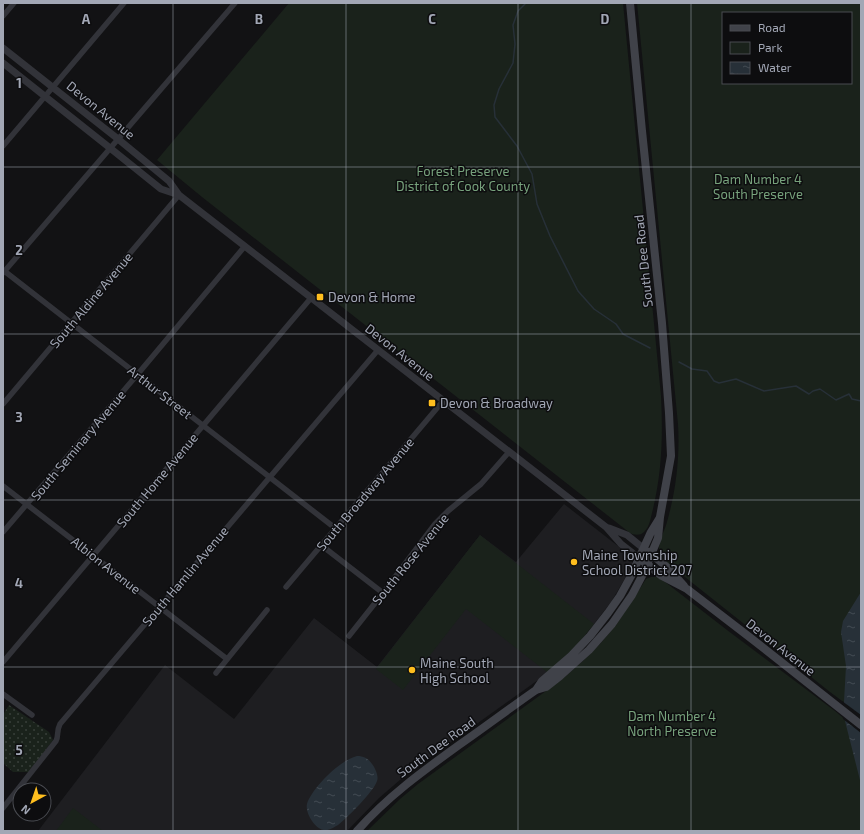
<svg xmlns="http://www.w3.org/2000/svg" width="864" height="834" viewBox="0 0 864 834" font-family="'Exo 2',sans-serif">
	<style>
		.built { fill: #1e1e21 }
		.grass { fill: url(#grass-dots) }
		.park { fill: #1a221b; fill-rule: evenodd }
		.water { fill: url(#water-ripples) }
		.pier { fill: #121214 }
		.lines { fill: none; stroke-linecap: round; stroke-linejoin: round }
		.stream { stroke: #273038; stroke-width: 1.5 }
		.minor { stroke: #323339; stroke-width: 5.5 }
		.tertiary { stroke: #323339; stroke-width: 7 }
		.secondary { stroke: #404249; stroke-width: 8 }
		.grid { fill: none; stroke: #a2a7b5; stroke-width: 1; stroke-opacity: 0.55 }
		.poi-dot { fill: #ffbe1e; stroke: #0d0d0f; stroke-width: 1.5 }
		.labels { text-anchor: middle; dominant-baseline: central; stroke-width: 3; stroke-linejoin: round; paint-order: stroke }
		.street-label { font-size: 13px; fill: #a2a7b5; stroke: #0d0d0f }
		.park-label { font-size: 13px; fill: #77a27c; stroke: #0d0d0f }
		.poi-label { font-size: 13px; fill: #a2a7b5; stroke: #0d0d0f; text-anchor: start }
		.grid-label { font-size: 13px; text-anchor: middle; font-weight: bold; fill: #a2a7b5; stroke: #0d0d0f; stroke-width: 3; stroke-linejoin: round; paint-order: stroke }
	</style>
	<defs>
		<pattern id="grass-dots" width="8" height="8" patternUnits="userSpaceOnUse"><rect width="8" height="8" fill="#1a221b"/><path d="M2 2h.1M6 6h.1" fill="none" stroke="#383f3a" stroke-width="1.8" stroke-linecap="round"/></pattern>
		<pattern id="water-ripples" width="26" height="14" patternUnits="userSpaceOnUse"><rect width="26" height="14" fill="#273038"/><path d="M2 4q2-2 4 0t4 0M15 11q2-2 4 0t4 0" fill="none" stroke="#434b53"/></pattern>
	</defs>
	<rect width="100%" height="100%" fill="#121214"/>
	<path class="built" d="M 564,504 L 632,557 L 632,565 L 630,570 L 611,602 L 594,624 L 545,675 L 408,773 L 379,798 L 347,831 L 38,831 L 165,665 L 234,719 L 314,618 L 377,667 L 480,535 L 516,562 Z"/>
	<path class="grass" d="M 9,705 L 49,732 L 53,740 L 29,772 L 13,772 L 3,763 L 3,715 Z"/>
	<path class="park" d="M 289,3 L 623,3 L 661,396 C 663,436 662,471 653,509 C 651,516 650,527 644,532 C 640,536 634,535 630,533 L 202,197 L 157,160 Z
		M 637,3 L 861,3 L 861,715 L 830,692 L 661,558 C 655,547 664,533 667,522 C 676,490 680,458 678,424 ZM 723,13 L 851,13 L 851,83 L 723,83 Z
		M 480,535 L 594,624 L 578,644 L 548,673 L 466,609 L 403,690 L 376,669 Z
		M 651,577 L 657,577 L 660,578 L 727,630 L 835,711 L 861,733 L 861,831 L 367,831 L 400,799 L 418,784 L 546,691 L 566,676 L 584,660 L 600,644 L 616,625 L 630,604 L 646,579 Z
		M 73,808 L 103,831 L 56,831 Z"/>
	<path class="water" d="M 861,592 L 861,784 L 845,721 L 844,702 L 846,666 L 841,632 L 843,621 Z
		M 357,756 C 363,756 368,758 372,764 C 375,768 379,776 377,781 C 374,791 347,818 338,825 C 334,827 329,831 324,830 C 315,829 305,813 307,804 C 312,788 340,760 357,756 Z"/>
	<path class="pier" d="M 842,701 L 861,715 L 861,733 L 843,719 Z"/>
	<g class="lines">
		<path class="stream" d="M 526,3 L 518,11 L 513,25 L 515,44 L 513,63 L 499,89 L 494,105 L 495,117 L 517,146 L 532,174 L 537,204 L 550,236 L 578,291 L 594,309 L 616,324 L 623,334 L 650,348
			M 679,362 L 692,369 L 707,371 L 714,381 L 719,383 L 736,379 L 764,391 L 796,386 L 809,394 L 813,391 L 820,389 L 836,400 L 849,394 L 852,399 L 861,401"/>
		<path class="minor" d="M 3,16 L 14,3
			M 3,146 L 124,3
			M 3,270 L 335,528
			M 3,273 L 235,3
			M 3,404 L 179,195
			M 3,486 L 227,659
			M 3,532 L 137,375 L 245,246
			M 321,545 L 383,593
			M 286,587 L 443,401
			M 349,636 L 383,593 L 435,524 L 448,511 L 481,484 L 509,452
			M 3,662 L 311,298
			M 216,673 L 267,610
			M 3,694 L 32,715
			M 3,808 L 56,741 C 59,735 56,732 60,724 L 378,350"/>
		<path class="tertiary" d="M 3,48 L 118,139 L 169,181 L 179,195 L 606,527 L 621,544 L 639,558
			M 3,63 L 110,148 L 161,189 L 179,195
			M 609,528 L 627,535 L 643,548"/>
		<path class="secondary" d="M 649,552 L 668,568 L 684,586
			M 639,558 L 662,576 L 687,589 L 752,639 L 861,725
			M 536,690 L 542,681 L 571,656 L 590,636 L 608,613 L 620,596 L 631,576 L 651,532 L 659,519
			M 357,831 C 387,797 423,771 459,745 C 485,727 510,708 536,690 L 546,687 L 560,676 L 589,650 L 612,624 L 632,595 L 643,574 L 658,538 L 660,517 L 671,456 L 669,413 L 662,323 L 642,131 L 630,3"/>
	</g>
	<path class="grid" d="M 173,3 L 173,831M 346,3 L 346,831M 518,3 L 518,831M 691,3 L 691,831M 3,167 L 861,167M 3,334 L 861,334M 3,500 L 861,500M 3,667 L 861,667"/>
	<g class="poi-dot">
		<rect x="316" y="293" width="8" height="8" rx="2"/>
		<rect x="428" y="399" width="8" height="8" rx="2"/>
		<circle cx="574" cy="562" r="4"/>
		<circle cx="412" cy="670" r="4"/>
	</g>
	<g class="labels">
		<g class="street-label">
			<text transform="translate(101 110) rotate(39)">Devon Avenue</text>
			<text transform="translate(643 261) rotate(-96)">South Dee Road</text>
			<text transform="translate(91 300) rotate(-50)">South Aldine Avenue</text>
			<text transform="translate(400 352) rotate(38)">Devon Avenue</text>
			<text transform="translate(160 392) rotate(38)">Arthur Street</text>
			<text transform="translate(78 445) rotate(-50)">South Seminary Avenue</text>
			<text transform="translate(157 480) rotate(-50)">South Home Avenue</text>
			<text transform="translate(365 494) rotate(-50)">South Broadway Avenue</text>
			<text transform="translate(410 559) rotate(-51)">South Rose Avenue</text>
			<text transform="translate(106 565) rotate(38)">Albion Avenue</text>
			<text transform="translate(185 576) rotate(-50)">South Hamlin Avenue</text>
			<text transform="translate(781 647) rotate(38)">Devon Avenue</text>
			<text transform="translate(436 747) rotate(-36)">South Dee Road</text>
		</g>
		<g class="park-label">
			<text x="463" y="171">Forest Preserve<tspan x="463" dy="15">District of Cook County</tspan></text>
			<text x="758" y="179">Dam Number 4<tspan x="758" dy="15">South Preserve</tspan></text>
			<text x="672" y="716">Dam Number 4<tspan x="672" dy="15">North Preserve</tspan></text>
		</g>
		<g class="poi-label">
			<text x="328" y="297">Devon &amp; Home</text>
			<text x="440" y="403">Devon &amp; Broadway</text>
			<text x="582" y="555">Maine Township<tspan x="582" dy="15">School District 207</tspan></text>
			<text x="420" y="663">Maine South<tspan x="420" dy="15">High School</tspan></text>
		</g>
	</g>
	<g class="grid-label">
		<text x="86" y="24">A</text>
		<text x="259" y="24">B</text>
		<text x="432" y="24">C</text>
		<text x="605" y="24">D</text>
		<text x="19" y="88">1</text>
		<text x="19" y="255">2</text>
		<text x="19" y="422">3</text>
		<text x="19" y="588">4</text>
		<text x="19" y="755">5</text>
	</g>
	<rect width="864" height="834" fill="none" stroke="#a2a7b5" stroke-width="8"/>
	<rect x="722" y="12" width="130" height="72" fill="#0d0d0f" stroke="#494b51"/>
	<rect x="730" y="25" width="20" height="6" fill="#404249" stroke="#494b51"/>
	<text x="758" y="32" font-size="12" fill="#a2a7b5">Road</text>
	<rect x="730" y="42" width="20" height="12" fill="#1a221b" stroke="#494b51"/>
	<text x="758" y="52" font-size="12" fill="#a2a7b5">Park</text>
	<rect x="730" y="62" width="20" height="12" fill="url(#water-ripples)" stroke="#494b51"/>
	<text x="758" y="72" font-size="12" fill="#a2a7b5">Water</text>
	<g transform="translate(32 802) rotate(220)"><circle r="19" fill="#0d0d0f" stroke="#494b51"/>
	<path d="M0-3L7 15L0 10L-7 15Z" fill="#ffbe1e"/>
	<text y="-6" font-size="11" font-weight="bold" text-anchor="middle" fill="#a2a7b5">N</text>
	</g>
</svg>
